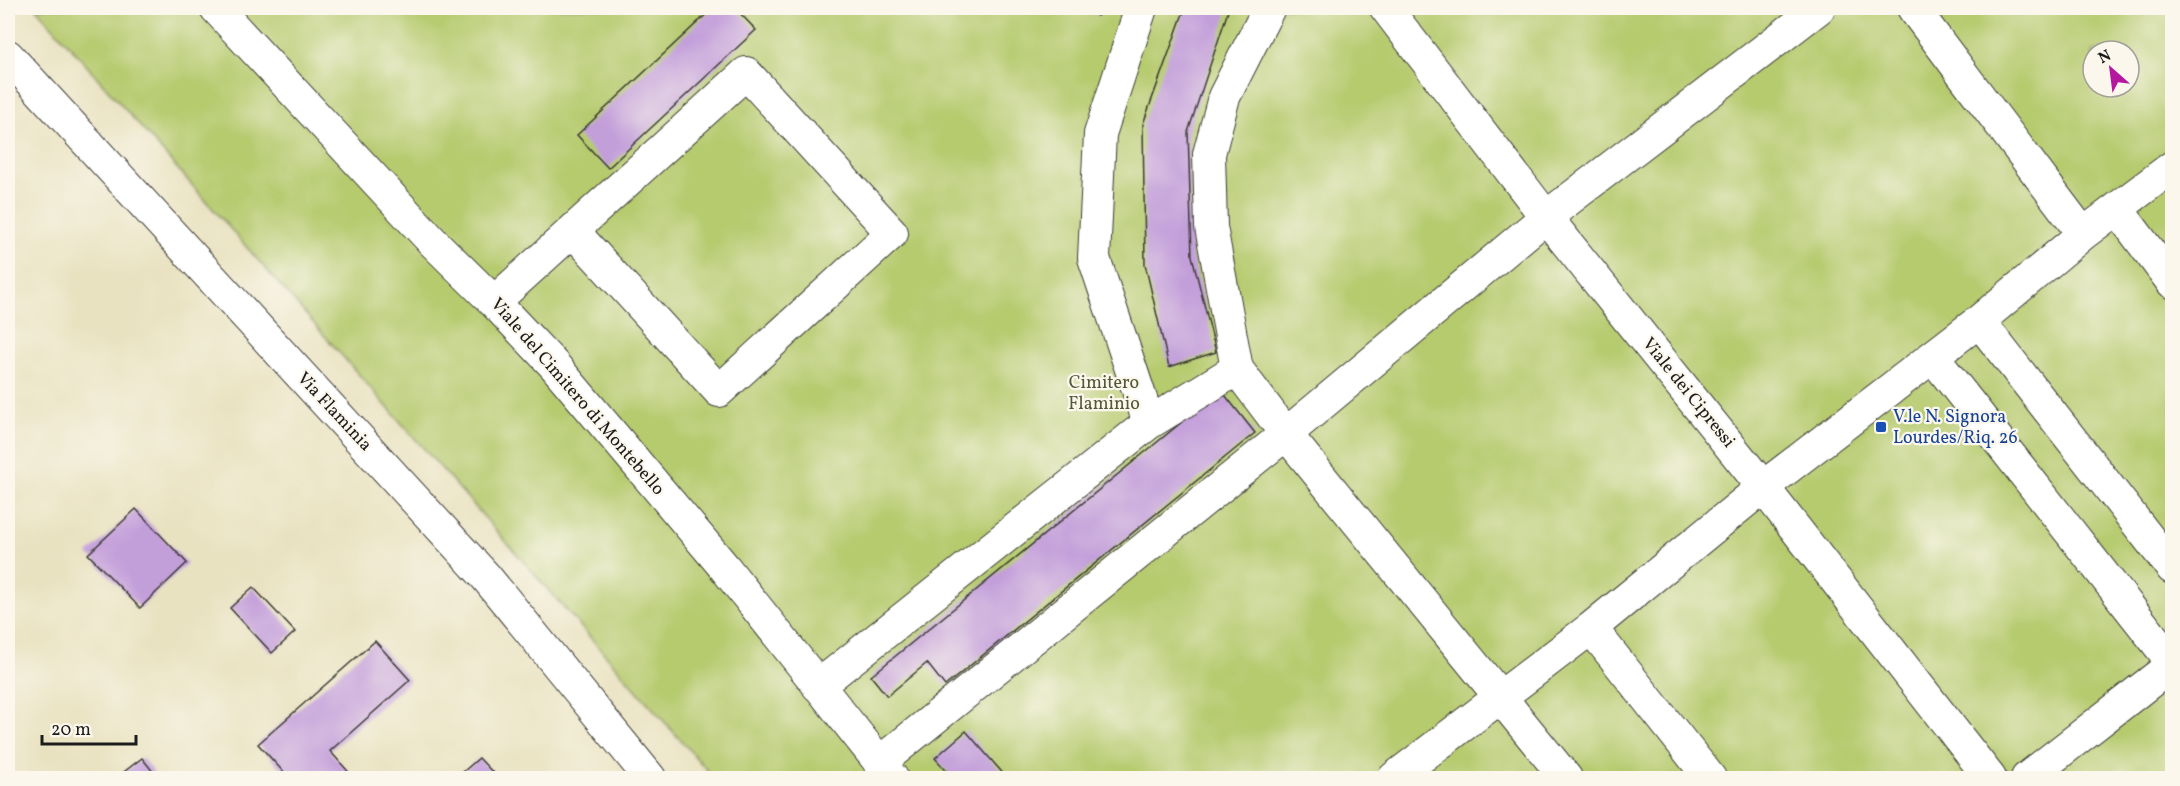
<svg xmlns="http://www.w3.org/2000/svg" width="2180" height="786" viewBox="0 0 2180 786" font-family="Vollkorn,serif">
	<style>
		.green { fill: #b6ca6e; stroke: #697345; stroke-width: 1.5; fill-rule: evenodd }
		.building { fill: #c39fda }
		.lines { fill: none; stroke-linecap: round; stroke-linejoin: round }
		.minor-casing { stroke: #3b3a35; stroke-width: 34 }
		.minor { stroke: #fff; stroke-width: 32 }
		.transit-dot { fill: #1a4fb4; stroke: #fbf7ec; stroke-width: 2 }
		.labels { text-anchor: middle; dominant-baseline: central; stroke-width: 4.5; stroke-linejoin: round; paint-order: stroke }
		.park-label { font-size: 18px; fill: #525939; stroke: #fbf7ec }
		.street-label { font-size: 18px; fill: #1c1c1c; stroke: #fbf7ec }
		.transit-label { font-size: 18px; fill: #164399; stroke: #fbf7ec; text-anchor: start }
	</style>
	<rect width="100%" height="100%" fill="#fbf7ec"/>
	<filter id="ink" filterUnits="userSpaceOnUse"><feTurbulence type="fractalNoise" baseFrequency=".0167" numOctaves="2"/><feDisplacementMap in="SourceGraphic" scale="12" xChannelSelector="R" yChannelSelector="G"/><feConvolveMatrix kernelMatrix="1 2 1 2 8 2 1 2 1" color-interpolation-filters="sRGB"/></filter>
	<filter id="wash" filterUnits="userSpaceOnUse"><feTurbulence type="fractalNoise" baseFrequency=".008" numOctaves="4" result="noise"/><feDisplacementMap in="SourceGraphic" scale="24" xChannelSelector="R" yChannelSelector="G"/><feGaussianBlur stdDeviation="1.35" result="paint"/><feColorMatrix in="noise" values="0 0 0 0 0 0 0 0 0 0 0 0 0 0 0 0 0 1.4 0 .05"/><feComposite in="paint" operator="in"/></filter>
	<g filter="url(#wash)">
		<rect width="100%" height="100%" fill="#e9e2c1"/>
		<path class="green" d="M 36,8 L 2172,8 L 2172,778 L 714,778 ZM 2093,51 L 2129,51 L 2129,87 L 2093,87 Z"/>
		<g id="blocks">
			<path class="building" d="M 713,8 L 735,8 L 756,30 L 608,168 L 577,135 Z
				M 1089,8 L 1106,8 L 1097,16 Z
				M 1185,8 L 1229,8 L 1188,132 L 1192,256 L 1216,352 L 1169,367 L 1145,264 L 1143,124 Z
				M 1221,390 L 1255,433 L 945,686 L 927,663 L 887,696 L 871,676 Z
				M 136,509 L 187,563 L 140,608 L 88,554 Z
				M 253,587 L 295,632 L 272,653 L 230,608 Z
				M 375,641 L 410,680 L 330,751 L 354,778 L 289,778 L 258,744 Z
				M 966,731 L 1007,778 L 953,778 L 935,758 Z
				M 142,758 L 158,778 L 116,778 Z
				M 479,758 L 498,778 L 456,778 Z"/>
		</g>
	</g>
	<g filter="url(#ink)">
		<use href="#blocks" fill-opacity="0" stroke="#3b3a35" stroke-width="1.5"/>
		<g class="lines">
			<defs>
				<path id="minor" d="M 216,8 L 432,241 L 494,302 L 554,365 L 725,568 L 892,778
					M 1141,8 L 1100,134 L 1094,258 L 1149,423 L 1237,369
					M 1269,8 L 1224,97 L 1209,154 L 1211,227 L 1237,369 L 1286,434 L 1566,778
					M 1386,8 L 1546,217 L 1763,487 L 1990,778
					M 1913,8 L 2083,234
					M 8,56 L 486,577 L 650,778
					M 2118,210 L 2172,282
					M 494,302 L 746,73 L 892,233 L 719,391 L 573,231
					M 1979,321 L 2172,568
					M 1933,357 L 2172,662
					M 1591,628 L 1710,778
					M 818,686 L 1149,423
					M 879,763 L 1286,434 L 1546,217 L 1819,8
					M 1394,778 L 1591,628 L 1763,487 L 1979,321 L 2083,234 L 2172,167
					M 2027,778 L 2172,665"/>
			</defs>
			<use href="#minor" class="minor-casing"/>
			<use href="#minor" class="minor"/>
		</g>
	</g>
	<rect class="transit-dot" x="1875" y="421" width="12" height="12" rx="3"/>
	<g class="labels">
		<g class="park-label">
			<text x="1104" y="383">Cimitero<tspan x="1104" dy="21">Flaminio</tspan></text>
		</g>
		<g class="street-label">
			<text transform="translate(1688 393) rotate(51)">Viale dei Cipressi</text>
			<text transform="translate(577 397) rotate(49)">Viale del Cimitero di Montebello</text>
			<text transform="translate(334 412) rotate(47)">Via Flaminia</text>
		</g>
		<g class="transit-label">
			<text x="1893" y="417">V.le N. Signora<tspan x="1893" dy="21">Lourdes/Riq. 26</tspan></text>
		</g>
	</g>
	<rect width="2180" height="786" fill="none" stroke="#fbf7ec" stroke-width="30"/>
	<g transform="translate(2111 69) rotate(332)"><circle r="28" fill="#fbf7ec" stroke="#a29f99" stroke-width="1.5"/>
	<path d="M0-4.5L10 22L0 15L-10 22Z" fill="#b5179e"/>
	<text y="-9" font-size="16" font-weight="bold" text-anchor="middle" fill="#1c1c1c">N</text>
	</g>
	<path d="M42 735v9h94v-9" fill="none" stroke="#1c1c1c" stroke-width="3"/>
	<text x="51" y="735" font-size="18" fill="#1c1c1c" stroke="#fbf7ec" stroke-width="4.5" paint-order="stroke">20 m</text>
</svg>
